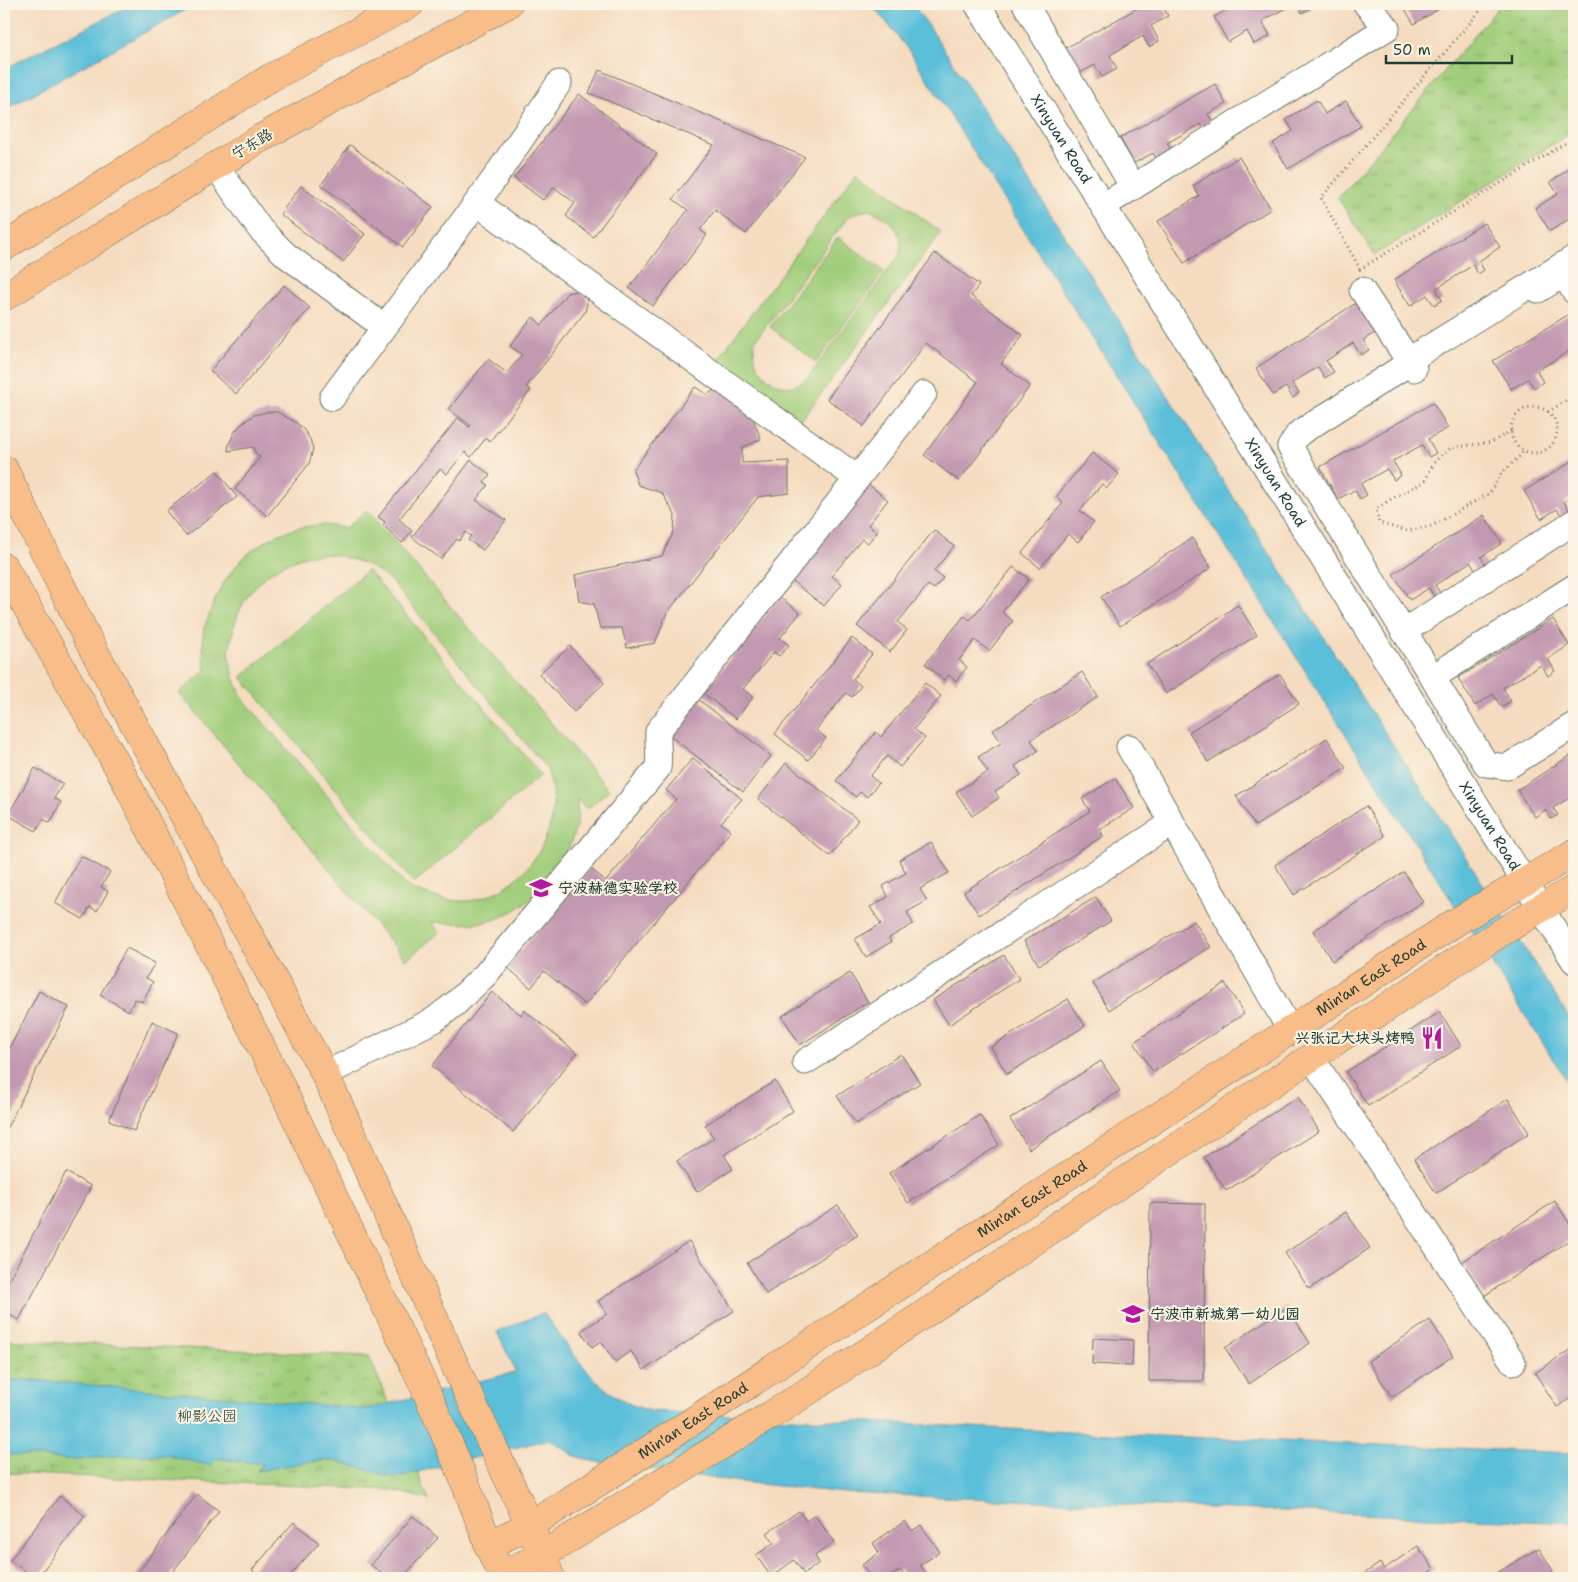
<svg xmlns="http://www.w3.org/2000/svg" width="1578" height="1582" viewBox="0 0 1578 1582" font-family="'Shantell Sans','LXGW WenKai TC',sans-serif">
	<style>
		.grass { fill: url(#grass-tufts); stroke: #608658 }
		.pitch { fill: #a1ce7b; stroke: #608658; fill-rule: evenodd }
		.water { fill: #5cbfda; stroke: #3e7e87 }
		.building { fill: #c398b1 }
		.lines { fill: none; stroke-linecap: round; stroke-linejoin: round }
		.minor-casing { stroke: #6a7565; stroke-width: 27 }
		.major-casing { stroke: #6a7565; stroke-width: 29 }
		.path { stroke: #6a7565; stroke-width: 3; stroke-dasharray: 1 4; stroke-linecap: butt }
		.minor { stroke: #fff; stroke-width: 25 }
		.major { stroke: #f8bd89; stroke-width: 28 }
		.labels { text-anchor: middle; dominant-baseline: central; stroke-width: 4; stroke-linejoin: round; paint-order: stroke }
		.street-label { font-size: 15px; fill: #1f3d34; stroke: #fcf5e5 }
		.poi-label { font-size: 15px; font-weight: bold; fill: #1f3d34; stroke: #fcf5e5; text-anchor: start }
		.park-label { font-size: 15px; fill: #395a42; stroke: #fcf5e5 }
	</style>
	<defs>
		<pattern id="grass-tufts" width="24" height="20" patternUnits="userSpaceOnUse" patternTransform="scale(1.25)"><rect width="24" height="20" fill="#a1ce7b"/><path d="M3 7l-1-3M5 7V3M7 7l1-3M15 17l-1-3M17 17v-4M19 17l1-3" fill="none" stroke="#83a866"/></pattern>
	</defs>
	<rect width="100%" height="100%" fill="#fcf5e5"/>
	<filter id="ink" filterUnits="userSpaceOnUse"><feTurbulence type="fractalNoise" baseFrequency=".02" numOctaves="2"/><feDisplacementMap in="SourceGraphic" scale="10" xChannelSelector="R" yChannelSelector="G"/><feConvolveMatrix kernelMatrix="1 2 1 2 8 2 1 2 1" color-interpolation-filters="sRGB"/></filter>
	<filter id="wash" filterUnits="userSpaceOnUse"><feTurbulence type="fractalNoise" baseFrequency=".0096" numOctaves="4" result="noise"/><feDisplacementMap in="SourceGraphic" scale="20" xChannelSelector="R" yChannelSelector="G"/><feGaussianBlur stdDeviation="1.12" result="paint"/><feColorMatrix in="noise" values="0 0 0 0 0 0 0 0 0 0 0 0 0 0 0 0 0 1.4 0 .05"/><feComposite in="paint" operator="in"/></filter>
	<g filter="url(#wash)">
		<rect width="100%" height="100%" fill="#f5dcc0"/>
		<path class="grass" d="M 1501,4 L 1574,4 L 1574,131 L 1375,255 L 1338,198 Z
			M 4,1340 L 369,1356 L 429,1500 L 392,1490 L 4,1473 Z"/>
		<path class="pitch" d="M 858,170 L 941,232 L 798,425 L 715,363 ZM 869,210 C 882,215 898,224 900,239 C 901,244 900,251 899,256 L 807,379 C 803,381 800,384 796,385 C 782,391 764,378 757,365 C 754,358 754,349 754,342 L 848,217 L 856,213 Z
			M 838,237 L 884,271 L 816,362 L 770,327 Z
			M 367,510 L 609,790 L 587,809 L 577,799 C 577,807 578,815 577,822 C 568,864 537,904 496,919 C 478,926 451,923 431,922 L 440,932 L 406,960 L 179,693 L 206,670 C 204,656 201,642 204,628 C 206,622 209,616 211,610 C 228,561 270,526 323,525 C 330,525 338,527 346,528 ZM 329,554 C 358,560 369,563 392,582 L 547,769 C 551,782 554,796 553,810 C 548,853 516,891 474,900 C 454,904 424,895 406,886 L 243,699 C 236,684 231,671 229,655 C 229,649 231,642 232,636 C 239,596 264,569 302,557 C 310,554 320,555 329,554 Z
			M 368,570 L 541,775 L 414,883 L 241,677 Z"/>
		<path class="water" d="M 133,4 L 196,4 L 4,110 L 4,69 Z
			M 869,4 L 912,4 L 929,26 L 1574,1025 L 1574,1092 L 910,52 L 879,13 Z
			M 543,1313 C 565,1341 590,1383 622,1400 C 631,1405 641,1408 651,1411 L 1109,1434 L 1574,1453 L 1574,1523 L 845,1493 L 740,1482 L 592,1461 L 575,1456 L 550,1439 L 394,1478 L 334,1460 L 307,1462 L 257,1471 L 263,1464 L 213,1458 L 212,1466 L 165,1455 L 109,1456 L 76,1460 L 4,1454 L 4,1380 L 33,1380 L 367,1409 L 516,1372 L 497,1332 Z"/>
		<g id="blocks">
			<path class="building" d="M 1145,4 L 1162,4 L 1168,16 L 1151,26 L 1159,41 L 1149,47 L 1143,36 L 1110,55 L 1117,69 L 1102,77 L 1095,65 L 1076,75 L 1062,50 Z
				M 1237,4 L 1293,4 L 1262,21 L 1270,36 L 1254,44 L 1247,31 L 1228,42 L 1214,17 Z
				M 1296,4 L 1309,4 L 1311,8 L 1302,13 Z
				M 1402,4 L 1447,4 L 1414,24 Z
				M 599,70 L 805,157 L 746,234 L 715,210 L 700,230 L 707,235 L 653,306 L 629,288 L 688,210 L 673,199 L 714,145 L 589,93 Z
				M 1215,84 L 1226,104 L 1208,114 L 1217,129 L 1207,135 L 1201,124 L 1167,143 L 1175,157 L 1160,165 L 1153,153 L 1134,163 L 1120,138 Z
				M 579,94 L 657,154 L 593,237 L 566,216 L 575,203 L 554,187 L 543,200 L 514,178 Z
				M 1317,100 L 1325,114 L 1346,101 L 1361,126 L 1288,169 L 1273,143 L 1293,131 L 1286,119 Z
				M 350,145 L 433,207 L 403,247 L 321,185 Z
				M 1239,157 L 1271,209 L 1184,263 L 1158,221 L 1199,196 L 1193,186 Z
				M 1574,166 L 1574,216 L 1550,231 L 1535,208 L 1558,194 L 1550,182 Z
				M 301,186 L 365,234 L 343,262 L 280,214 Z
				M 1484,223 L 1500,247 L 1479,261 L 1484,270 L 1478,274 L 1473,265 L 1436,289 L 1442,300 L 1434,305 L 1427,295 L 1410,306 L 1394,280 Z
				M 935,253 L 979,285 L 971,296 L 1023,335 L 1001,364 L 1030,386 L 959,481 L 924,455 L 978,382 L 926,343 L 864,426 L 827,399 Z
				M 284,285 L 310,308 L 236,394 L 210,371 Z
				M 575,291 L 580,292 L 586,297 L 587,303 L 585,312 L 526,387 L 531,390 L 490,441 L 486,438 L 471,457 L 465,452 L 447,474 L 440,469 L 399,519 L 412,531 L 402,543 L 383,525 L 385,522 L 378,517 L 458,418 L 469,427 L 471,426 L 449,409 L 488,359 L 507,373 L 522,355 L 510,346 L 533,317 L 542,325 L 567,293 Z
				M 1359,301 L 1378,331 L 1363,340 L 1369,350 L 1361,355 L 1353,343 L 1326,361 L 1334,372 L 1325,378 L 1318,367 L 1292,383 L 1299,393 L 1293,398 L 1286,387 L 1273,395 L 1256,368 Z
				M 1574,311 L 1574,359 L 1569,351 L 1537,371 L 1543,382 L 1534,388 L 1528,379 L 1511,389 L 1493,361 Z
				M 721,383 L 750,411 L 761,439 L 742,448 L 742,463 L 789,461 L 789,493 L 758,497 L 667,613 L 655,643 L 627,648 L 622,628 L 600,628 L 594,604 L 579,601 L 575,575 L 662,556 L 674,531 L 675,515 L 662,493 L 638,485 L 633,470 L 695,387 L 708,395 Z
				M 1433,403 L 1448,428 L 1428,439 L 1436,453 L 1429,457 L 1422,445 L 1393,461 L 1401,475 L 1394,480 L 1387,469 L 1361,484 L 1367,495 L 1360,499 L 1355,490 L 1338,499 L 1320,467 Z
				M 267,412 L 277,412 L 297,423 L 304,430 L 310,439 L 313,449 L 309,464 L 267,516 L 235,489 L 260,457 L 256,454 L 253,447 L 228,451 L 229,444 L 235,431 L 244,422 L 254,415 Z
				M 1092,453 L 1119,474 L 1107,488 L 1102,484 L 1080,511 L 1094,522 L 1078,542 L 1068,534 L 1040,568 L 1022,553 L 1063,503 L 1056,497 Z
				M 471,460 L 490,475 L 484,482 L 488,485 L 476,500 L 506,520 L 483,550 L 468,540 L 471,536 L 466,532 L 459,541 L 457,539 L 441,559 L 412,537 Z
				M 1574,460 L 1574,496 L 1564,502 L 1573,516 L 1565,521 L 1557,509 L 1541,519 L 1524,491 Z
				M 217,471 L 237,497 L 186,536 L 166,511 Z
				M 868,484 L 888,500 L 868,525 L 877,532 L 868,543 L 862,539 L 832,576 L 842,584 L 824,606 L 791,580 Z
				M 1484,515 L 1502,543 L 1481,557 L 1489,570 L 1479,576 L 1470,562 L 1435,585 L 1442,596 L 1436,600 L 1429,588 L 1410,600 L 1393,574 Z
				M 934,530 L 954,546 L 934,571 L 943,578 L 934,589 L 928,585 L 898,622 L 907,630 L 890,652 L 857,626 Z
				M 1192,538 L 1211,568 L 1120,626 L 1101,597 Z
				M 1013,567 L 1029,579 L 1002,612 L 1013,621 L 989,651 L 975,640 L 959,660 L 967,667 L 956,681 L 949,675 L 944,680 L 925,664 L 964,616 L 970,620 Z
				M 780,597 L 800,613 L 780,638 L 789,645 L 779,656 L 774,652 L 743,689 L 753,697 L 736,719 L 703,693 Z
				M 1238,605 L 1257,635 L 1166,694 L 1147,664 Z
				M 1553,619 L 1569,645 L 1548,659 L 1555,671 L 1548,676 L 1541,665 L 1503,688 L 1511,701 L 1501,707 L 1493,694 L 1475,706 L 1458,678 Z
				M 852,638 L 872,654 L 853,679 L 861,686 L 852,697 L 846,693 L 816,730 L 826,738 L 808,760 L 775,734 Z
				M 570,646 L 604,683 L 574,712 L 539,674 Z
				M 1082,672 L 1098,697 L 1031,740 L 1038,751 L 1015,766 L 1021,775 L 995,792 L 999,798 L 972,816 L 956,792 L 988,772 L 978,757 L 1001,743 L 993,730 Z
				M 1280,674 L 1299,704 L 1208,762 L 1189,732 Z
				M 925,683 L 941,696 L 914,729 L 925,738 L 900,767 L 887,756 L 870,776 L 879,783 L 867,797 L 860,792 L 856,797 L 836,781 L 876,732 L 881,737 Z
				M 698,699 L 771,756 L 743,792 L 670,736 Z
				M 1327,738 L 1346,768 L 1255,826 L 1236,796 Z
				M 1574,753 L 1574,795 L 1553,808 L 1558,815 L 1551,819 L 1545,810 L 1535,817 L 1517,790 Z
				M 693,758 L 742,799 L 721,823 L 731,831 L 585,1005 L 544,971 L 531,988 L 507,967 L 590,868 L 606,881 L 676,799 L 666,790 Z
				M 786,763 L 858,820 L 830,856 L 758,799 Z
				M 35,768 L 63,784 L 54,798 L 61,802 L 50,823 L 43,819 L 36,831 L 8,815 Z
				M 1115,778 L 1134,808 L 1100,829 L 1103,836 L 979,915 L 964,892 L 1090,811 L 1082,799 Z
				M 1366,806 L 1385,836 L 1294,895 L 1275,865 Z
				M 931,842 L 949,873 L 920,889 L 927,901 L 907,912 L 913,924 L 889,938 L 891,942 L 866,957 L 855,939 L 881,924 L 870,907 L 888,897 L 883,886 L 906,873 L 899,860 Z
				M 81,856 L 110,872 L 101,887 L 108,891 L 97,911 L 90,907 L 83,919 L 55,903 Z
				M 1404,872 L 1423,902 L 1332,961 L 1313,931 Z
				M 1096,897 L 1111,921 L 1039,965 L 1024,941 Z
				M 1194,921 L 1211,947 L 1109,1010 L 1093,983 Z
				M 127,948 L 155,963 L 146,978 L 153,982 L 142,1002 L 135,999 L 129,1011 L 100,995 Z
				M 1004,955 L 1019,979 L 949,1025 L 933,1000 Z
				M 850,973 L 868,1002 L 800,1045 L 782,1016 Z
				M 1225,983 L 1244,1014 L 1153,1072 L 1134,1042 Z
				M 39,991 L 69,1007 L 4,1133 L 4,1059 Z
				M 492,992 L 521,1015 L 524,1010 L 577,1053 L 513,1132 L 432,1066 Z
				M 1068,999 L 1085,1026 L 1007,1074 L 991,1047 Z
				M 1440,1012 L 1461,1046 L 1368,1106 L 1346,1072 Z
				M 152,1021 L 178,1033 L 134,1131 L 109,1120 Z
				M 901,1054 L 920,1083 L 856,1124 L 837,1096 Z
				M 1101,1061 L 1120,1091 L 1029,1149 L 1010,1119 Z
				M 775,1081 L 793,1111 L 724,1155 L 733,1169 L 697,1192 L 677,1161 L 714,1138 L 705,1125 Z
				M 1298,1097 L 1319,1131 L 1226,1191 L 1204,1157 Z
				M 1508,1099 L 1529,1133 L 1436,1193 L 1414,1159 Z
				M 980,1115 L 999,1145 L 908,1203 L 889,1173 Z
				M 66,1172 L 91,1186 L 19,1320 L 4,1312 L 4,1289 Z
				M 1555,1201 L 1574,1231 L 1574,1237 L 1484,1296 L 1462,1262 Z
				M 1150,1203 L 1205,1204 L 1204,1381 L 1149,1381 Z
				M 838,1205 L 858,1235 L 766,1294 L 747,1263 Z
				M 1346,1212 L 1370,1248 L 1309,1289 L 1285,1253 Z
				M 689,1241 L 734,1311 L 644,1370 L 631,1351 L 615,1362 L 601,1341 L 592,1347 L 581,1331 L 607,1314 L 598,1301 Z
				M 1287,1307 L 1310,1343 L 1249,1384 L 1225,1348 Z
				M 1430,1320 L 1453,1356 L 1392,1397 L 1368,1361 Z
				M 1093,1338 L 1133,1340 L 1132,1366 L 1092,1364 Z
				M 1574,1347 L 1574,1396 L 1557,1407 L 1535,1373 Z
				M 197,1494 L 219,1511 L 168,1578 L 134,1578 Z
				M 60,1496 L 85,1516 L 37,1578 L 34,1578 L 10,1560 Z
				M 799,1511 L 806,1521 L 815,1515 L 834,1542 L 815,1556 L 819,1563 L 804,1574 L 794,1560 L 771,1577 L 756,1555 L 774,1543 L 767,1533 Z
				M 413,1516 L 438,1538 L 402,1578 L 387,1578 L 371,1565 Z
				M 905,1521 L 912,1531 L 921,1525 L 940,1552 L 920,1565 L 925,1572 L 917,1578 L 906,1578 L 900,1570 L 888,1578 L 871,1578 L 862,1565 L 879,1553 L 873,1543 Z
				M 294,1522 L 319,1543 L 288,1578 L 261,1578 L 252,1570 Z
				M 1418,1546 L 1434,1569 L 1420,1578 L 1358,1578 L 1380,1563 L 1384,1569 Z
				M 1539,1548 L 1553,1571 L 1541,1578 L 1488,1578 Z"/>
		</g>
	</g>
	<g filter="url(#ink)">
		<use href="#blocks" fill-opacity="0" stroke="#6a7565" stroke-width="1"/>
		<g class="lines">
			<defs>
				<g id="minor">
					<path id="s1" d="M 977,4 L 1574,961"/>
					<path d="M 1025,4 L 1133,187"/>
					<path d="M 216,166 L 260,229 L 286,255 L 384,327"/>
					<path d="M 477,203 L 857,478"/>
					<path d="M 1103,206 L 1387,28 L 1366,4"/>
					<path d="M 1574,258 L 1409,360 L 1403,367 L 1298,434 L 1290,447 L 1486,764 L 1507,767 L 1574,725"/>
					<path d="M 1362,290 L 1414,369"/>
					<path d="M 1538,290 L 1559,277 L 1570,284 L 1574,291"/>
					<path d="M 332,398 L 492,182 L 559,83"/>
					<path d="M 1404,631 L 1574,522"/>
					<path d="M 1433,677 L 1574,587"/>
					<path d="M 1129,747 L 1290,1030"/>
					<path d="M 1311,1057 L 1513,1362"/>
					<path d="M 805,1062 L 1172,823"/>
					<path d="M 325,1074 L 434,1020 L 456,1003 L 485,975 L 658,768 C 660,755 657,744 658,731 L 924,394"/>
				</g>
				<g id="major">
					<path d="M 4,247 L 270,78 L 410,4"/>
					<path d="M 4,297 L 261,138 L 508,4"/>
					<path d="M 4,469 L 86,636 L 325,1074 L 462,1381 L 530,1525 L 551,1578"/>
					<path d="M 4,567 L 121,772 L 274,1072 L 424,1386 L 461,1472 L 495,1561"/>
					<path id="s2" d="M 488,1545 L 530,1525 L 613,1473 L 1456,922 L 1574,853"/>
					<path d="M 501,1575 L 541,1556 L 784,1407 L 1470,952 L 1541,908 L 1574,889"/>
				</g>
			</defs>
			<use href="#minor" class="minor-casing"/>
			<use href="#major" class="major-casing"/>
			<path class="path" d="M 1486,4 L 1321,198 L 1360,269 L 1574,138
				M1511 430a23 23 0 1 1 46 0a23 23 0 1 1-46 0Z
				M 1548,412 L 1574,395
				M 1511,431 L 1492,442 L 1451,448 L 1435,461 L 1424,482 L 1391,499 L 1376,509 L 1379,523 L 1407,531 L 1432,526 L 1490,493 L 1501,474 L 1521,455 L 1524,450"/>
			<use href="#minor" class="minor"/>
			<use href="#major" class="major"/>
		</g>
	</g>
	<defs>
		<symbol id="school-bare" viewBox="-9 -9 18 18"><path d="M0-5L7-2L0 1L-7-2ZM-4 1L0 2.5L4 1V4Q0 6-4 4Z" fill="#b5179e" stroke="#fcf5e5" stroke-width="2.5" paint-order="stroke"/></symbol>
		<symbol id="restaurant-bare" viewBox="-9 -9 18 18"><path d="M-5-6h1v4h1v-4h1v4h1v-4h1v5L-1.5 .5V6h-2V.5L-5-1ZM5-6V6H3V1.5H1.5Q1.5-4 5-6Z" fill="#b5179e" stroke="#fcf5e5" stroke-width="2.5" paint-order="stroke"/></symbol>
	</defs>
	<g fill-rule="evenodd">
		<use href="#school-bare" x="525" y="872" width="32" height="32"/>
		<use href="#restaurant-bare" x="1416" y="1022" width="32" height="32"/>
		<use href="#school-bare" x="1117" y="1298" width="32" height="32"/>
	</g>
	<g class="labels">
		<g class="street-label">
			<text stroke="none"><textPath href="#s1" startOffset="159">Xinyuan Road</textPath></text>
			<text transform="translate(252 144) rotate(-31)">宁东路</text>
			<text stroke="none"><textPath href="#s1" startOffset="564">Xinyuan Road</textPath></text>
			<text stroke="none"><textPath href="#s1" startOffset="969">Xinyuan Road</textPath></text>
			<text stroke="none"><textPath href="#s2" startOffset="1050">Min'an East Road</textPath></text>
			<text stroke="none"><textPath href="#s2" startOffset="645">Min'an East Road</textPath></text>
			<text stroke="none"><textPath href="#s2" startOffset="240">Min'an East Road</textPath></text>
		</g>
		<g class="poi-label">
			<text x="558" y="888">宁波赫德实验学校</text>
			<text x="1415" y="1038" text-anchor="end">兴张记大块头烤鸭</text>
			<text x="1150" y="1314">宁波市新城第一幼儿园</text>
		</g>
		<g class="park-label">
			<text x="207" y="1416">柳影公园</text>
		</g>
	</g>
	<rect width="1578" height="1582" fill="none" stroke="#fcf5e5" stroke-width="20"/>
	<path d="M1386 55v8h126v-8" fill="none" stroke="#1f3d34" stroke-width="2.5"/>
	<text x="1393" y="55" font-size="15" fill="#1f3d34" stroke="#fcf5e5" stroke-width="4" paint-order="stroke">50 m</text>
</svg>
